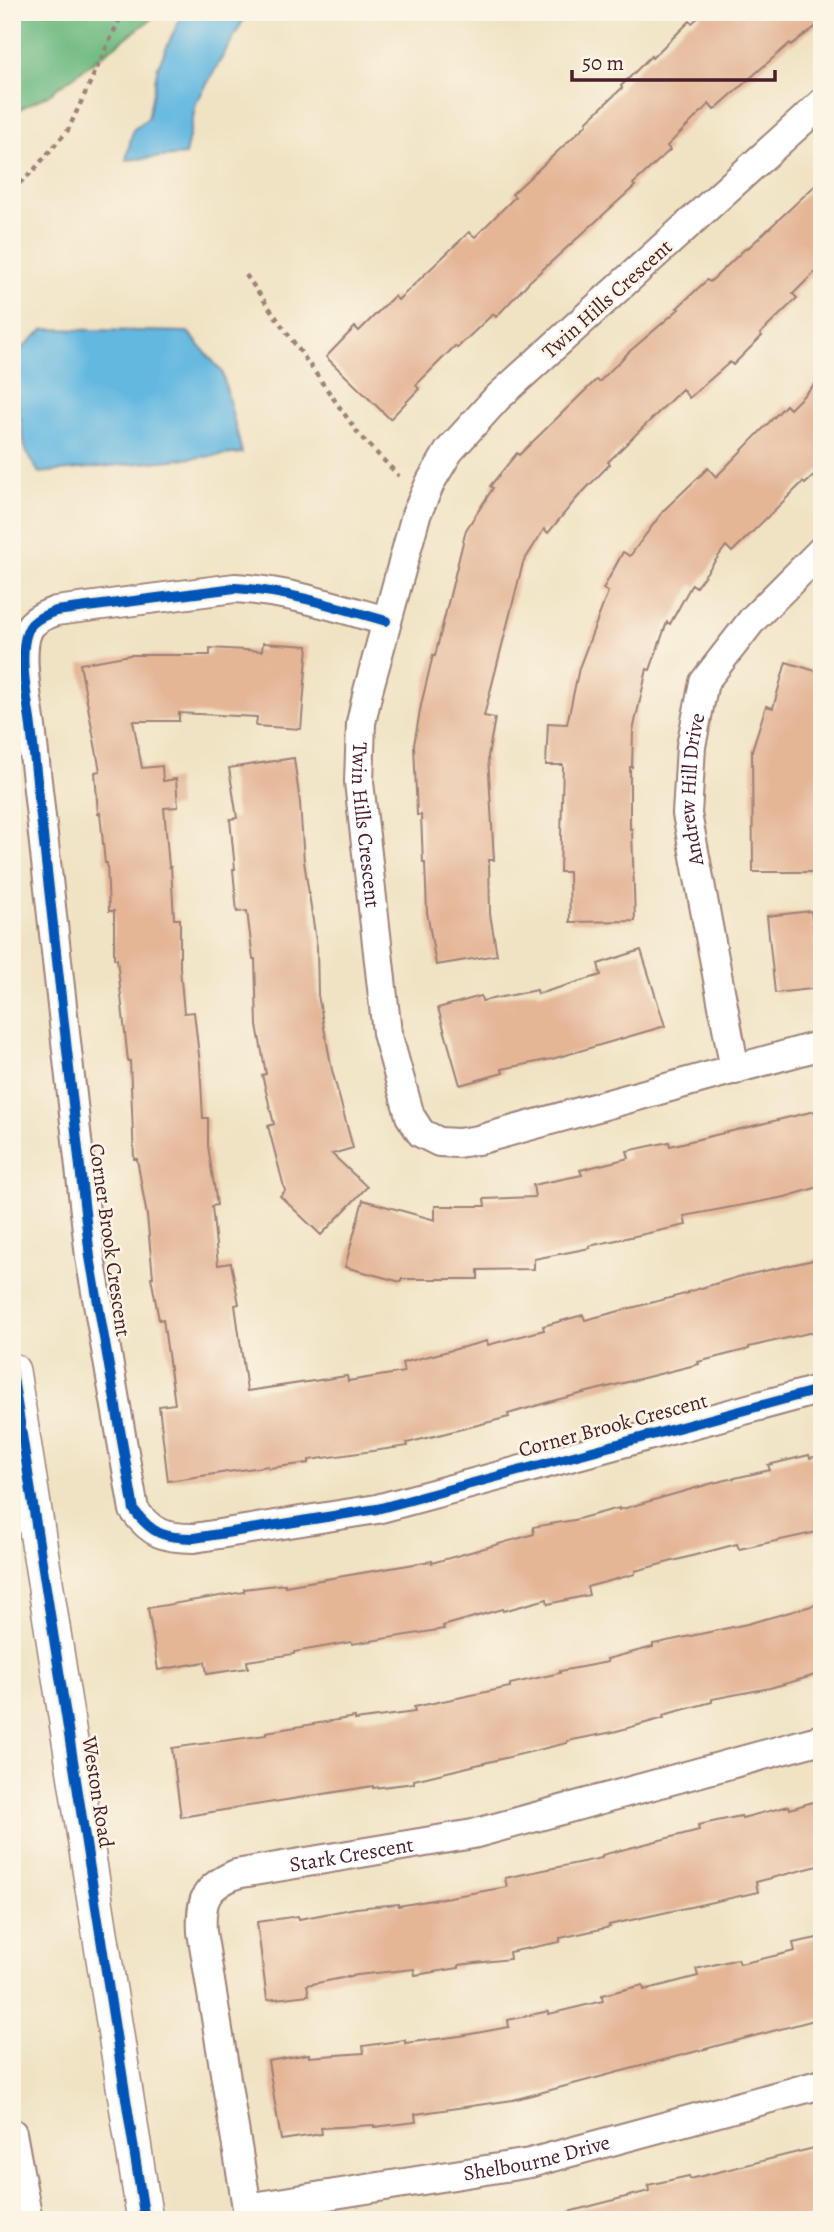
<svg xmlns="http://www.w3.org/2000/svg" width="834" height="2232" viewBox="0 0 834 2232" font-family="Alegreya,serif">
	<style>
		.forest { fill: #6eba82; stroke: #5c6c56; stroke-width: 2 }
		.water { fill: #63b8e0; stroke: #566c86; stroke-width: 2 }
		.building { fill: #e4b696 }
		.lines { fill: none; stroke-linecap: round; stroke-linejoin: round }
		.minor-casing { stroke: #9d8178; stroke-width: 32 }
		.major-casing { stroke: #9d8178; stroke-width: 38 }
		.path { stroke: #9d8178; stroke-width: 4.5; stroke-dasharray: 5 5; stroke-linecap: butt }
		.minor { stroke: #fff; stroke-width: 28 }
		.major { stroke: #fff; stroke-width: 35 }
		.cycleway-casing { stroke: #fcf5e5; stroke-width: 15 }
		.cycleway { stroke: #0057b8; stroke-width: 10 }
		.labels { text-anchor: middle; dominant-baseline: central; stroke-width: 5; stroke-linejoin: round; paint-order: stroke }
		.street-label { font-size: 21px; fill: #4a1f2b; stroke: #fcf5e5 }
	</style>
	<rect width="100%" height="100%" fill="#fcf5e5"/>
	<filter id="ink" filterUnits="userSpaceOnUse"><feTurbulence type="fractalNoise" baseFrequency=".0143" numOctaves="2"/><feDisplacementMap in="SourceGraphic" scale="14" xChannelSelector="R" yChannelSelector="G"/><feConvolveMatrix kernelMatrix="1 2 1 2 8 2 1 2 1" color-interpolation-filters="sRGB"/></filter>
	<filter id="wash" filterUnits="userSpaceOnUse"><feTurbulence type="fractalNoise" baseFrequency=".00686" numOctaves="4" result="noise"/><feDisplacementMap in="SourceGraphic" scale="28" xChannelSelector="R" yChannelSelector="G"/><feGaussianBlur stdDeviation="1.57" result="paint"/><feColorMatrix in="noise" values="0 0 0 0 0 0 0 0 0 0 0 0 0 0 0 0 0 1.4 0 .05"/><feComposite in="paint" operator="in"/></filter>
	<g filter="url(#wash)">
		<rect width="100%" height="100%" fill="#f0e3c4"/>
		<path class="forest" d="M 12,12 L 161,12 L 48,95 L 12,113 Z"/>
		<path class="water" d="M 183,12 L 248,12 L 196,103 L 185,155 L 126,160 L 133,130 L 148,118 L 158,66 Z
			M 44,329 L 188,332 L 222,372 L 242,453 L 39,473 L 25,449 L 12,357 Z"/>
		<g id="blocks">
			<path class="building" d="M 705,12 L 822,12 L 822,22 L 791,45 L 790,43 L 714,110 L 709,104 L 667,146 L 670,150 L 633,184 L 635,186 L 530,281 L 496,317 L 493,314 L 457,348 L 455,346 L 416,385 L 419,389 L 390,419 L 326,357 L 355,327 L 359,331 L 394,296 L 398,300 L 469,232 L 475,237 L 515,197 L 512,194 L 587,124 L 586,122 L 622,88 L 621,86 L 651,56 L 652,58 L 690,21 L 692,23 Z
				M 822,179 L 822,265 L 793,294 L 797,298 L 760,334 L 762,336 L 733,365 L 730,362 L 689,398 L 682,389 L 608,462 L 610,464 L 577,498 L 548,533 L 544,529 L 523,563 L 484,716 L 495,718 L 488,756 L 494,860 L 489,860 L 490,914 L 497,955 L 436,965 L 427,912 L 425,863 L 423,863 L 421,815 L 417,815 L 414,745 L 421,705 L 433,655 L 435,656 L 466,530 L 493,488 L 490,486 L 517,453 L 519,455 L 596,380 L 599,382 L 630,351 L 679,309 L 677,308 L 707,280 L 710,282 L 747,247 L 748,248 Z
				M 822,377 L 822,468 L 805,484 L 803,482 L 732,552 L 726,546 L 696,587 L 692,584 L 670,624 L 667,622 L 650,670 L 647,669 L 633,731 L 632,767 L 630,767 L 630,829 L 632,829 L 635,921 L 570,922 L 569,872 L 560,872 L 563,765 L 546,765 L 548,723 L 567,724 L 579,668 L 608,592 L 603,589 L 623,552 L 630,556 L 664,510 L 708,468 L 716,477 L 786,405 L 790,409 Z
				M 263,643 L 308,646 L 301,729 L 256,726 L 257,717 L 179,713 L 179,721 L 133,721 L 142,768 L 162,766 L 163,781 L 176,779 L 178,807 L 164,808 L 169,867 L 171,867 L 174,919 L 180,919 L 180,968 L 184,1013 L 194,1012 L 200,1064 L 203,1118 L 208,1118 L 208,1146 L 217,1205 L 212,1206 L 218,1265 L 231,1263 L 239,1304 L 235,1305 L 247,1391 L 347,1376 L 348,1381 L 404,1372 L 402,1363 L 487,1341 L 488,1345 L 544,1330 L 543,1326 L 583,1315 L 585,1320 L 689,1293 L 688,1292 L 738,1277 L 822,1258 L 822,1330 L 749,1347 L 749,1349 L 698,1362 L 699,1364 L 556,1400 L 508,1414 L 509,1417 L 407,1443 L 408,1446 L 309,1460 L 309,1463 L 269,1468 L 268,1466 L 168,1481 L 159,1406 L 175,1404 L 163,1319 L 159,1320 L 151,1277 L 153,1277 L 147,1216 L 137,1159 L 134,1159 L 130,1061 L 128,1061 L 117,959 L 114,959 L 114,911 L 109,911 L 107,863 L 105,863 L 100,813 L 98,814 L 95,772 L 100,771 L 80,664 L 130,655 L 210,655 L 210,648 L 262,651 Z
				M 786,662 L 822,673 L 822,872 L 753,872 L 752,750 L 766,706 L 773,708 Z
				M 294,758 L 300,803 L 304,861 L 317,947 L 318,995 L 332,1070 L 353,1148 L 332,1154 L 367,1187 L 321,1235 L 280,1196 L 285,1191 L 268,1126 L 274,1124 L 262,1075 L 266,1074 L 257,1025 L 255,959 L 253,959 L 247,911 L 237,912 L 233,869 L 235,869 L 230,819 L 237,818 L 229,768 Z
				M 811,911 L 820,988 L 775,993 L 767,916 Z
				M 641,950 L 665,1026 L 552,1059 L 502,1069 L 503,1073 L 460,1085 L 438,1008 L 481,996 L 482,1001 L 537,990 L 538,994 L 601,975 L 598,964 Z
				M 815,1111 L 822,1136 L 822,1186 L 785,1197 L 684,1216 L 686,1225 L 589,1246 L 590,1248 L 534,1259 L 534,1269 L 478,1270 L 478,1279 L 402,1279 L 401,1282 L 345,1267 L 363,1200 L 435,1220 L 435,1206 L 485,1206 L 484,1199 L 535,1197 L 533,1185 L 582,1175 L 580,1170 L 629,1158 L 627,1151 L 669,1142 L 670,1146 Z
				M 809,1455 L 810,1458 L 822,1455 L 822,1531 L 739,1549 L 737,1544 L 635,1571 L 635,1574 L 587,1587 L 589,1595 L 548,1604 L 547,1599 L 503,1611 L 502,1609 L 443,1626 L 444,1629 L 352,1644 L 351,1642 L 294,1652 L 294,1654 L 247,1661 L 248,1668 L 207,1674 L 205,1662 L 158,1670 L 148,1608 L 244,1592 L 244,1589 L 285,1584 L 285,1586 L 432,1561 L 432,1563 L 534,1534 L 533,1527 L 574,1520 L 619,1508 L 619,1510 L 713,1483 L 770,1470 L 768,1465 Z
				M 822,1603 L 822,1672 L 809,1677 L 770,1688 L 712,1699 L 712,1702 L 663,1715 L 664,1718 L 613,1732 L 567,1741 L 567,1743 L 414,1780 L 414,1783 L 373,1788 L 373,1786 L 181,1817 L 172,1748 L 266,1735 L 266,1732 L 355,1717 L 355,1720 L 415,1712 L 414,1707 L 510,1687 L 510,1684 L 560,1673 L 560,1671 L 608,1662 L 607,1659 L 653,1647 L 653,1644 L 747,1624 Z
				M 822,1799 L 822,1865 L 756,1882 L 758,1892 L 609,1925 L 610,1927 L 560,1938 L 560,1942 L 509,1952 L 510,1959 L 459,1965 L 459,1968 L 415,1975 L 414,1969 L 357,1975 L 307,1985 L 309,1995 L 267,2000 L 257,1922 L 298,1916 L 299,1919 L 356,1908 L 398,1904 L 398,1906 L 507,1887 L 505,1878 L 602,1858 L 602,1855 L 699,1830 L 698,1825 L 741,1816 L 742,1818 L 789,1806 L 790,1809 Z
				M 822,1937 L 822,2018 L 513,2100 L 415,2114 L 416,2122 L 374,2127 L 374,2125 L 321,2128 L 322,2134 L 281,2140 L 268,2061 L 309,2054 L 309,2057 L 364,2053 L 363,2046 L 405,2040 L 405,2043 L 460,2036 L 509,2027 L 508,2020 L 549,2011 L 549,2014 L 603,2001 L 602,1995 L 643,1985 L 644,1990 L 698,1976 L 696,1969 L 738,1959 L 740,1964 L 795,1951 L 793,1943 Z
				M 822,2146 L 822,2214 L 798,2220 L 569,2220 L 568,2212 L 649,2191 L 648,2185 L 689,2176 L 690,2179 Z"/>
		</g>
	</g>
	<g filter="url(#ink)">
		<use href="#blocks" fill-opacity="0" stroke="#9d8178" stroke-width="2"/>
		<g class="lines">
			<defs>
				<g id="minor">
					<path id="s1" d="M 822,103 L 496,399 L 449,451 L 431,481 L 416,515 L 368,691 L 361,723 L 359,782 L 387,1033 L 410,1116 L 421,1133 L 439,1142 L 458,1143 L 478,1140 L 822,1045"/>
					<path d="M 386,621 C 336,607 288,591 235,588 L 56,611 C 47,614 39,617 32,624 C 15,643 28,702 31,727 L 90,1257 L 134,1510 C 152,1534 164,1538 194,1538 L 377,1509 L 822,1389"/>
					<path id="s2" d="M 735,1070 L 687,814 L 691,746 L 704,682 L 753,619 L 822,550"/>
					<path d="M 12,2133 L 28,2220"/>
					<path id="s3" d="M 247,2208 L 530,2163 L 822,2084"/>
					<path id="s4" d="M 249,2220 L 202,1932 C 200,1898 206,1887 236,1874 L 473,1834 L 822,1739"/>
				</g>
				<path id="major" d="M 12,1371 L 145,2220"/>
			</defs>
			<use href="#minor" class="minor-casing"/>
			<use href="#major" class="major-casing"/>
			<path class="path" d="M 12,190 L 33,171 L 68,130 L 123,12
				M 246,275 L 360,436 L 399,476"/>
			<use href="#minor" class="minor"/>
			<use href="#major" class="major"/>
			<defs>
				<path id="cycleway" d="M 386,621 C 336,607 288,591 235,588 L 56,611 C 47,614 39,617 32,624 C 15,643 28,702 31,727 L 90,1257 L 134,1510 C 152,1534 164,1538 194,1538 L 377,1509 L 822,1389
					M 12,1371 L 145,2220"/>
			</defs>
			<use href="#cycleway" class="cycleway-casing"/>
			<use href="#cycleway" class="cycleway"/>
		</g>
	</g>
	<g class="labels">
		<g class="street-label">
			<text transform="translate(607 299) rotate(-42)">Twin Hills Crescent</text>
			<text stroke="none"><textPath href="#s2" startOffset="285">Andrew Hill Drive</textPath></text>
			<text stroke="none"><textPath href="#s1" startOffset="900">Twin Hills Crescent</textPath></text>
			<text transform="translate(110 1240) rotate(82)">Corner Brook Crescent</text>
			<text transform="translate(613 1425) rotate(-15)">Corner Brook Crescent</text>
			<text transform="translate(98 1792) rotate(81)">Weston Road</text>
			<text stroke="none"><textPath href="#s4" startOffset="483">Stark Crescent</textPath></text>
			<text stroke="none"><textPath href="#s3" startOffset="294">Shelbourne Drive</textPath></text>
		</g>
	</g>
	<rect width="834" height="2232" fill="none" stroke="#fcf5e5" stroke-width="42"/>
	<path d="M572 70v10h203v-10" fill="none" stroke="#4a1f2b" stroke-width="3.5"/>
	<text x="582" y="70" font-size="21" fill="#4a1f2b" stroke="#fcf5e5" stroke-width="5" paint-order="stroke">50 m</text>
</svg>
